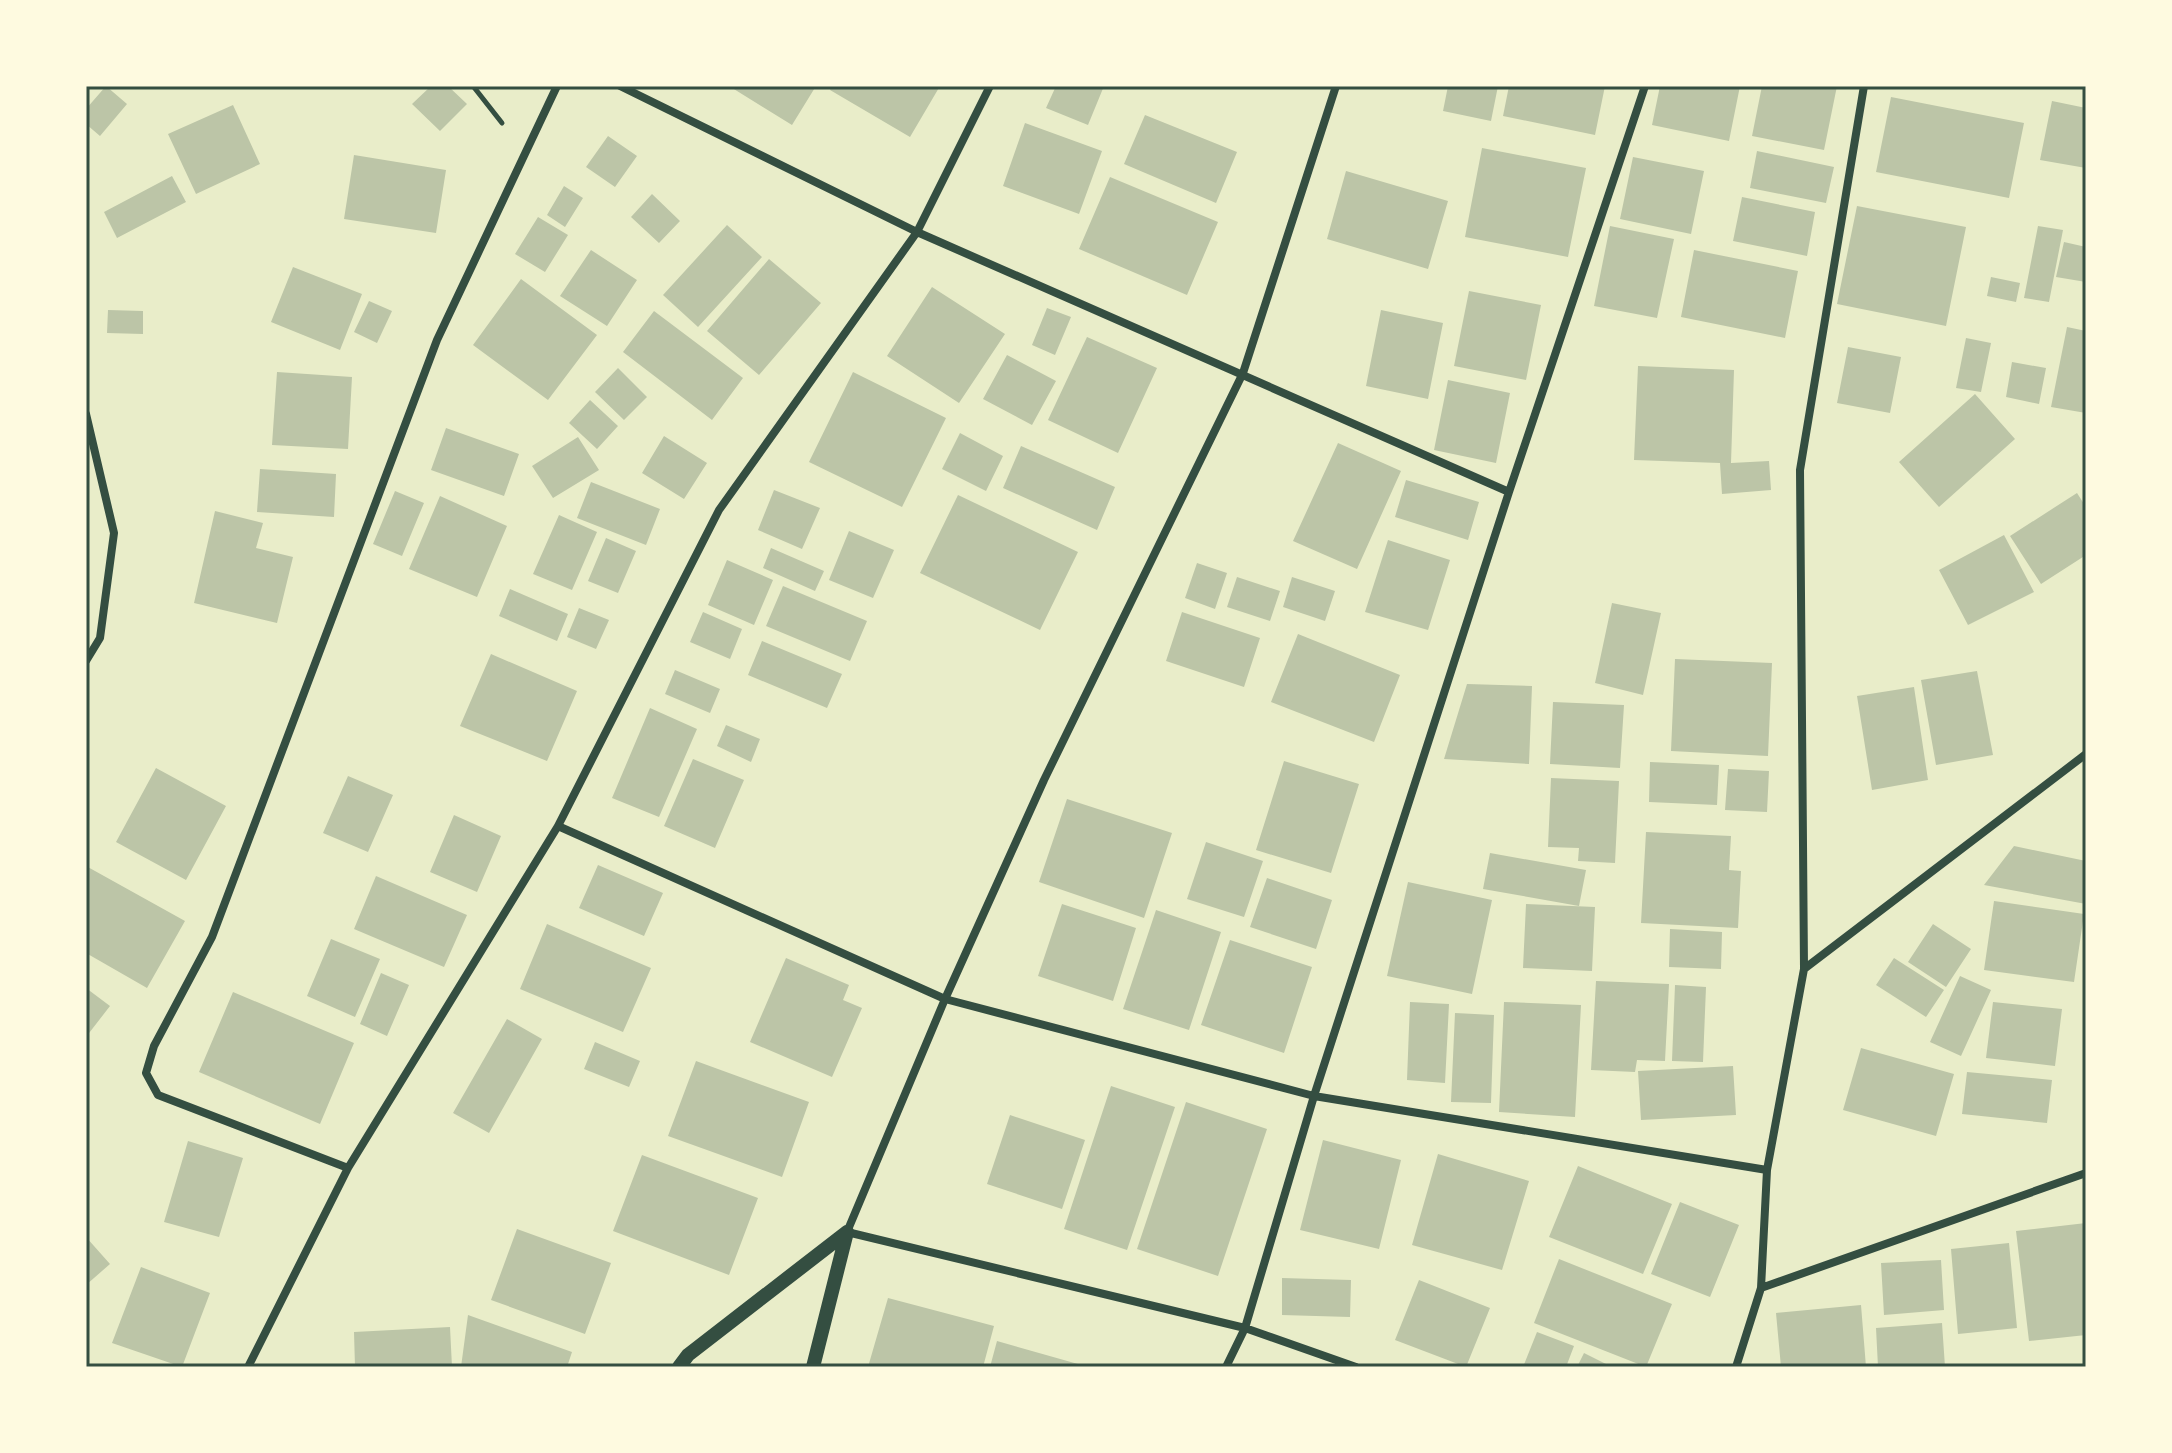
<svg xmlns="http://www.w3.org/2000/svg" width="2172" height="1453" viewBox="0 0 2172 1453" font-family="'Open Sans',sans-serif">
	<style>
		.building { fill: #bcc5a7 }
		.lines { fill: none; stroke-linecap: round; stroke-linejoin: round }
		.path { stroke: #344e41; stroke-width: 5 }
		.minor { stroke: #344e41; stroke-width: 8 }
		.tertiary { stroke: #344e41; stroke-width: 14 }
		.neatline { fill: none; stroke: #344e41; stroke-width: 3 }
	</style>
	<rect width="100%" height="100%" fill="#e9edc9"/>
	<path class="building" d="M 106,86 L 127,104 L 100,136 L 86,124 L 86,109 Z
		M 431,86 L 448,86 L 467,104 L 440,131 L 412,104 Z
		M 729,86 L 816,86 L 792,125 Z
		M 832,86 L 940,86 L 910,137 L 830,90 Z
		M 1056,86 L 1104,86 L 1088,125 L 1046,108 Z
		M 1448,86 L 1498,86 L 1491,121 L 1443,111 Z
		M 1509,86 L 1605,86 L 1595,135 L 1503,116 Z
		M 1660,86 L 1740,86 L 1729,141 L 1652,125 Z
		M 1762,86 L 1837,86 L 1824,150 L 1752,136 Z
		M 1891,97 L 2024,123 L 2009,198 L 1876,172 Z
		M 2052,101 L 2086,108 L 2086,168 L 2040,160 Z
		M 233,105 L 260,164 L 196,194 L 168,134 Z
		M 1145,115 L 1237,152 L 1216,203 L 1124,164 Z
		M 1025,123 L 1102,151 L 1079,214 L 1003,186 Z
		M 608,136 L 637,156 L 615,187 L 586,167 Z
		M 1482,148 L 1586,168 L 1568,257 L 1465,237 Z
		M 1757,151 L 1834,167 L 1826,203 L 1750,188 Z
		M 354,155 L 446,170 L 436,233 L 344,219 Z
		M 1633,157 L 1704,171 L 1691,234 L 1620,219 Z
		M 1346,171 L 1448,201 L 1428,269 L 1327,239 Z
		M 172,176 L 186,202 L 117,238 L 104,212 Z
		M 1110,177 L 1218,222 L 1187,295 L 1079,249 Z
		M 564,186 L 583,198 L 565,227 L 547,215 Z
		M 652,194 L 680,221 L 659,243 L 631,217 Z
		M 1742,197 L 1815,212 L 1807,256 L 1733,241 Z
		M 1857,206 L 1966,227 L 1946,326 L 1837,304 Z
		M 538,217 L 568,235 L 545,272 L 515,254 Z
		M 727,225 L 762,257 L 698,327 L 663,295 Z
		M 1610,226 L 1674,239 L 1657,318 L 1594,306 Z
		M 2038,226 L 2063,230 L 2049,302 L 2024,298 Z
		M 2064,242 L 2086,247 L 2086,282 L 2056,277 Z
		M 591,250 L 637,280 L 607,326 L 560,296 Z
		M 1694,250 L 1798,271 L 1785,338 L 1681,317 Z
		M 769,259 L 821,303 L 759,375 L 707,331 Z
		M 293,267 L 362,294 L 340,350 L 271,322 Z
		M 1991,277 L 2020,283 L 2016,302 L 1987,296 Z
		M 521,279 L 597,335 L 548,400 L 473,345 Z
		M 932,287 L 1005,334 L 959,403 L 887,356 Z
		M 1469,291 L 1541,305 L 1526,380 L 1454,366 Z
		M 369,301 L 392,311 L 377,343 L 354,332 Z
		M 1047,308 L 1071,317 L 1055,355 L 1032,345 Z
		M 108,310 L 143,311 L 143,334 L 107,333 Z
		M 1381,310 L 1443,323 L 1428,399 L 1366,386 Z
		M 654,311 L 743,378 L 712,420 L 623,352 Z
		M 2067,327 L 2086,331 L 2086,413 L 2051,407 Z
		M 1087,337 L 1157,368 L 1118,453 L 1048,420 Z
		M 1966,338 L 1991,343 L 1981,392 L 1956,388 Z
		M 1848,347 L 1901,357 L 1890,413 L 1837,403 Z
		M 1007,355 L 1056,381 L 1032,425 L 983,399 Z
		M 2012,362 L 2046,368 L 2039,404 L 2006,397 Z
		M 1638,366 L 1734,370 L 1731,463 L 1769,461 L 1771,490 L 1722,494 L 1720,463 L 1634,460 Z
		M 618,368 L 647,397 L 624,420 L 595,392 Z
		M 277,372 L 352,377 L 348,449 L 272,445 Z
		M 853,372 L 946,418 L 902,507 L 809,462 Z
		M 1448,380 L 1510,393 L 1496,463 L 1434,450 Z
		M 1975,394 L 2015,439 L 1939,507 L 1899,462 Z
		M 590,400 L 618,426 L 597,449 L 569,423 Z
		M 446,428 L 519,454 L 504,496 L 431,470 Z
		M 960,433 L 1003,456 L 986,491 L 942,469 Z
		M 664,436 L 707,463 L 684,499 L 642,473 Z
		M 578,437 L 599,470 L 553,498 L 532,466 Z
		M 1338,443 L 1401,471 L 1357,569 L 1293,541 Z
		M 1021,446 L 1115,487 L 1097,530 L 1003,488 Z
		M 260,469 L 336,474 L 334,517 L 257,512 Z
		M 1406,480 L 1479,502 L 1468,540 L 1395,517 Z
		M 591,482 L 660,509 L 646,545 L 577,518 Z
		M 774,490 L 820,508 L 802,549 L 758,530 Z
		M 395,491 L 424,503 L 402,556 L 373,544 Z
		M 2077,493 L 2086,507 L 2086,555 L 2041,584 L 2010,536 Z
		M 958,495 L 1078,552 L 1040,630 L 920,573 Z
		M 440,496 L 507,526 L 477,597 L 409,569 Z
		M 215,511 L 263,523 L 256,548 L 293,557 L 277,623 L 194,603 Z
		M 559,515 L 597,532 L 572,590 L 533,574 Z
		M 849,531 L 894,550 L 873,598 L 829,580 Z
		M 2004,535 L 2034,592 L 1968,625 L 1939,570 Z
		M 606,538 L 636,551 L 618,593 L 588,581 Z
		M 1388,540 L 1450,560 L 1428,630 L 1365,612 Z
		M 771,548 L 824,571 L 815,591 L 763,568 Z
		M 727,560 L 773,580 L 754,625 L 708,605 Z
		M 1197,563 L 1227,573 L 1215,609 L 1185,598 Z
		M 1237,577 L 1280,591 L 1270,621 L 1227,607 Z
		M 1292,577 L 1335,591 L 1325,621 L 1283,607 Z
		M 783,586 L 867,621 L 850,661 L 766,626 Z
		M 510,589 L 568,614 L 557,641 L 499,616 Z
		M 1612,603 L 1661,613 L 1643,695 L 1595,683 Z
		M 579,608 L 609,620 L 596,649 L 567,637 Z
		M 703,612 L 742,629 L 730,659 L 690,642 Z
		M 1182,612 L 1260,638 L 1244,687 L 1166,661 Z
		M 1298,634 L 1400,675 L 1374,742 L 1271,702 Z
		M 762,641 L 842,674 L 827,708 L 748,675 Z
		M 491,654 L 577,691 L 547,761 L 460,726 Z
		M 1675,659 L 1772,663 L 1768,756 L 1671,751 Z
		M 675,670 L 720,689 L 710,713 L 665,694 Z
		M 1977,671 L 1993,755 L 1936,765 L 1921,680 Z
		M 1467,684 L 1532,686 L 1529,764 L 1444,759 Z
		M 1914,687 L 1928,780 L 1872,790 L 1857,696 Z
		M 1553,702 L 1624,705 L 1620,768 L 1550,764 Z
		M 650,708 L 697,729 L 659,817 L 612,798 Z
		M 726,725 L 760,739 L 751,762 L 717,746 Z
		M 693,759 L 744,780 L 715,848 L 664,826 Z
		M 1284,761 L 1359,784 L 1331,873 L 1256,850 Z
		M 1650,762 L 1719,765 L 1717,805 L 1649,802 Z
		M 156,768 L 226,806 L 186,880 L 116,842 Z
		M 1728,769 L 1769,771 L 1767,812 L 1725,810 Z
		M 348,776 L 393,795 L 368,852 L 323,833 Z
		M 1551,778 L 1619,781 L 1615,863 L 1578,861 L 1579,848 L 1548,847 Z
		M 1067,799 L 1172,833 L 1144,918 L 1039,882 Z
		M 454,815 L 501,836 L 477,892 L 430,872 Z
		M 1646,832 L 1731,836 L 1729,870 L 1741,871 L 1738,928 L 1641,923 Z
		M 1206,842 L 1263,861 L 1244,917 L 1187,899 Z
		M 2014,846 L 2086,861 L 2086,904 L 1984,885 Z
		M 1490,853 L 1586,870 L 1579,906 L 1483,889 Z
		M 598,865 L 663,893 L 644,936 L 579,908 Z
		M 86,866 L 185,921 L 147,988 L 86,953 Z
		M 376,876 L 467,915 L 444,967 L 354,929 Z
		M 1267,878 L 1332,900 L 1316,949 L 1250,927 Z
		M 1408,882 L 1492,900 L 1472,994 L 1387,976 Z
		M 1994,901 L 2084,914 L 2074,982 L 1984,970 Z
		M 1062,904 L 1136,928 L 1113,1001 L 1038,976 Z
		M 1526,904 L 1595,907 L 1592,971 L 1523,968 Z
		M 1156,910 L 1221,932 L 1189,1030 L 1123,1009 Z
		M 547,924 L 651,968 L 623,1032 L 520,989 Z
		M 1933,924 L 1971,949 L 1946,987 L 1908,962 Z
		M 1670,929 L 1722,932 L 1721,969 L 1669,967 Z
		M 331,939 L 380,959 L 355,1017 L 307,996 Z
		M 1230,940 L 1312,967 L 1284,1053 L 1201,1025 Z
		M 786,958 L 849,985 L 843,1000 L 862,1008 L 832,1077 L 750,1042 Z
		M 1894,958 L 1944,990 L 1926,1017 L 1876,985 Z
		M 381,973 L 409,985 L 387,1036 L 360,1024 Z
		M 1960,976 L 1991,990 L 1961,1056 L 1930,1042 Z
		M 1596,981 L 1669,984 L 1665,1061 L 1637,1060 L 1635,1072 L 1591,1070 Z
		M 1675,985 L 1706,987 L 1703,1062 L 1672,1061 Z
		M 86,988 L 110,1006 L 86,1037 Z
		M 233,992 L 354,1043 L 320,1124 L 199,1072 Z
		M 1410,1002 L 1449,1004 L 1445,1083 L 1407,1080 Z
		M 1504,1002 L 1581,1005 L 1575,1117 L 1499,1112 Z
		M 1993,1002 L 2062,1009 L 2055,1066 L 1986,1058 Z
		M 1455,1013 L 1494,1015 L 1491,1103 L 1451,1102 Z
		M 507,1019 L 542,1039 L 489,1133 L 453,1113 Z
		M 595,1042 L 640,1061 L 629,1087 L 584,1069 Z
		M 1861,1048 L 1954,1074 L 1936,1136 L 1843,1110 Z
		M 696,1061 L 809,1102 L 782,1177 L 668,1136 Z
		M 1733,1066 L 1736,1115 L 1641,1120 L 1638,1071 Z
		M 1967,1072 L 2052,1080 L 2047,1123 L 1962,1114 Z
		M 1111,1086 L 1175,1107 L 1127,1250 L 1064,1229 Z
		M 1186,1102 L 1267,1129 L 1218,1276 L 1137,1249 Z
		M 1010,1115 L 1085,1140 L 1062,1209 L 987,1184 Z
		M 1323,1140 L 1401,1160 L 1379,1249 L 1300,1230 Z
		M 188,1141 L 243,1158 L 219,1237 L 164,1222 Z
		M 1438,1154 L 1529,1181 L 1502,1270 L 1412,1245 Z
		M 642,1155 L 758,1198 L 729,1275 L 613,1231 Z
		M 1578,1166 L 1672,1204 L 1643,1274 L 1549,1237 Z
		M 1680,1202 L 1739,1225 L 1710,1297 L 1651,1274 Z
		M 2086,1223 L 2086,1335 L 2029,1341 L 2016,1231 Z
		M 517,1229 L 611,1263 L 585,1334 L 491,1300 Z
		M 86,1237 L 110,1264 L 86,1285 Z
		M 2009,1243 L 2017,1328 L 1958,1334 L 1951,1249 Z
		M 1559,1259 L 1672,1304 L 1646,1367 L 1534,1323 Z
		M 1941,1260 L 1944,1310 L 1884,1315 L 1881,1263 Z
		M 141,1267 L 210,1293 L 182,1367 L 112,1343 Z
		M 1282,1278 L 1351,1280 L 1350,1317 L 1282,1315 Z
		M 1419,1280 L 1490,1308 L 1466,1367 L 1395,1340 Z
		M 888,1298 L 994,1326 L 983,1367 L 868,1367 Z
		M 1861,1305 L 1866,1367 L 1781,1367 L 1776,1313 Z
		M 468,1315 L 572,1352 L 567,1367 L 461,1367 Z
		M 1942,1323 L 1945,1367 L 1878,1367 L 1876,1328 Z
		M 450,1327 L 452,1367 L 355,1367 L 354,1332 Z
		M 1537,1332 L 1574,1346 L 1566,1367 L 1523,1367 Z
		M 997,1341 L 1085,1366 L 1085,1367 L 990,1367 Z
		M 1584,1353 L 1612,1367 L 1577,1367 Z"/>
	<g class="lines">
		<path class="path" d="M 473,86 L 502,123"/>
		<path class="minor" d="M 620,86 L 917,232 L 1509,492
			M 1336,86 L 1243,373 L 1044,780 L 945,999 L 847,1232 L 1245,1328 L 1356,1367
			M 86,414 L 114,533 L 100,638 L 86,661
			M 558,826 L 945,999 L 1314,1096 L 1767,1170
			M 1804,969 L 1800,470 L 1864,86
			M 348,1168 L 558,826 L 719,510 L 917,232 L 990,86
			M 1761,1288 L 2086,1173
			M 250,1367 L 249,1365 L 348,1168 L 158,1095 L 146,1073 L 154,1046 L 212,937 L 437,340 L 557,86
			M 1226,1367 L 1245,1328 L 1314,1096 L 1509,492 L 1645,86
			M 1736,1367 L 1761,1288 L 1767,1170 L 1804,969 L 2086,754"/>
		<path class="tertiary" d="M 679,1367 L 688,1355 L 847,1232
			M 813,1367 L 847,1232"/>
	</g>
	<rect width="2172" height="1453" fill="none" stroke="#fefae0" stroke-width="176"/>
	<rect x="88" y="88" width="1996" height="1277" class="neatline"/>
</svg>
